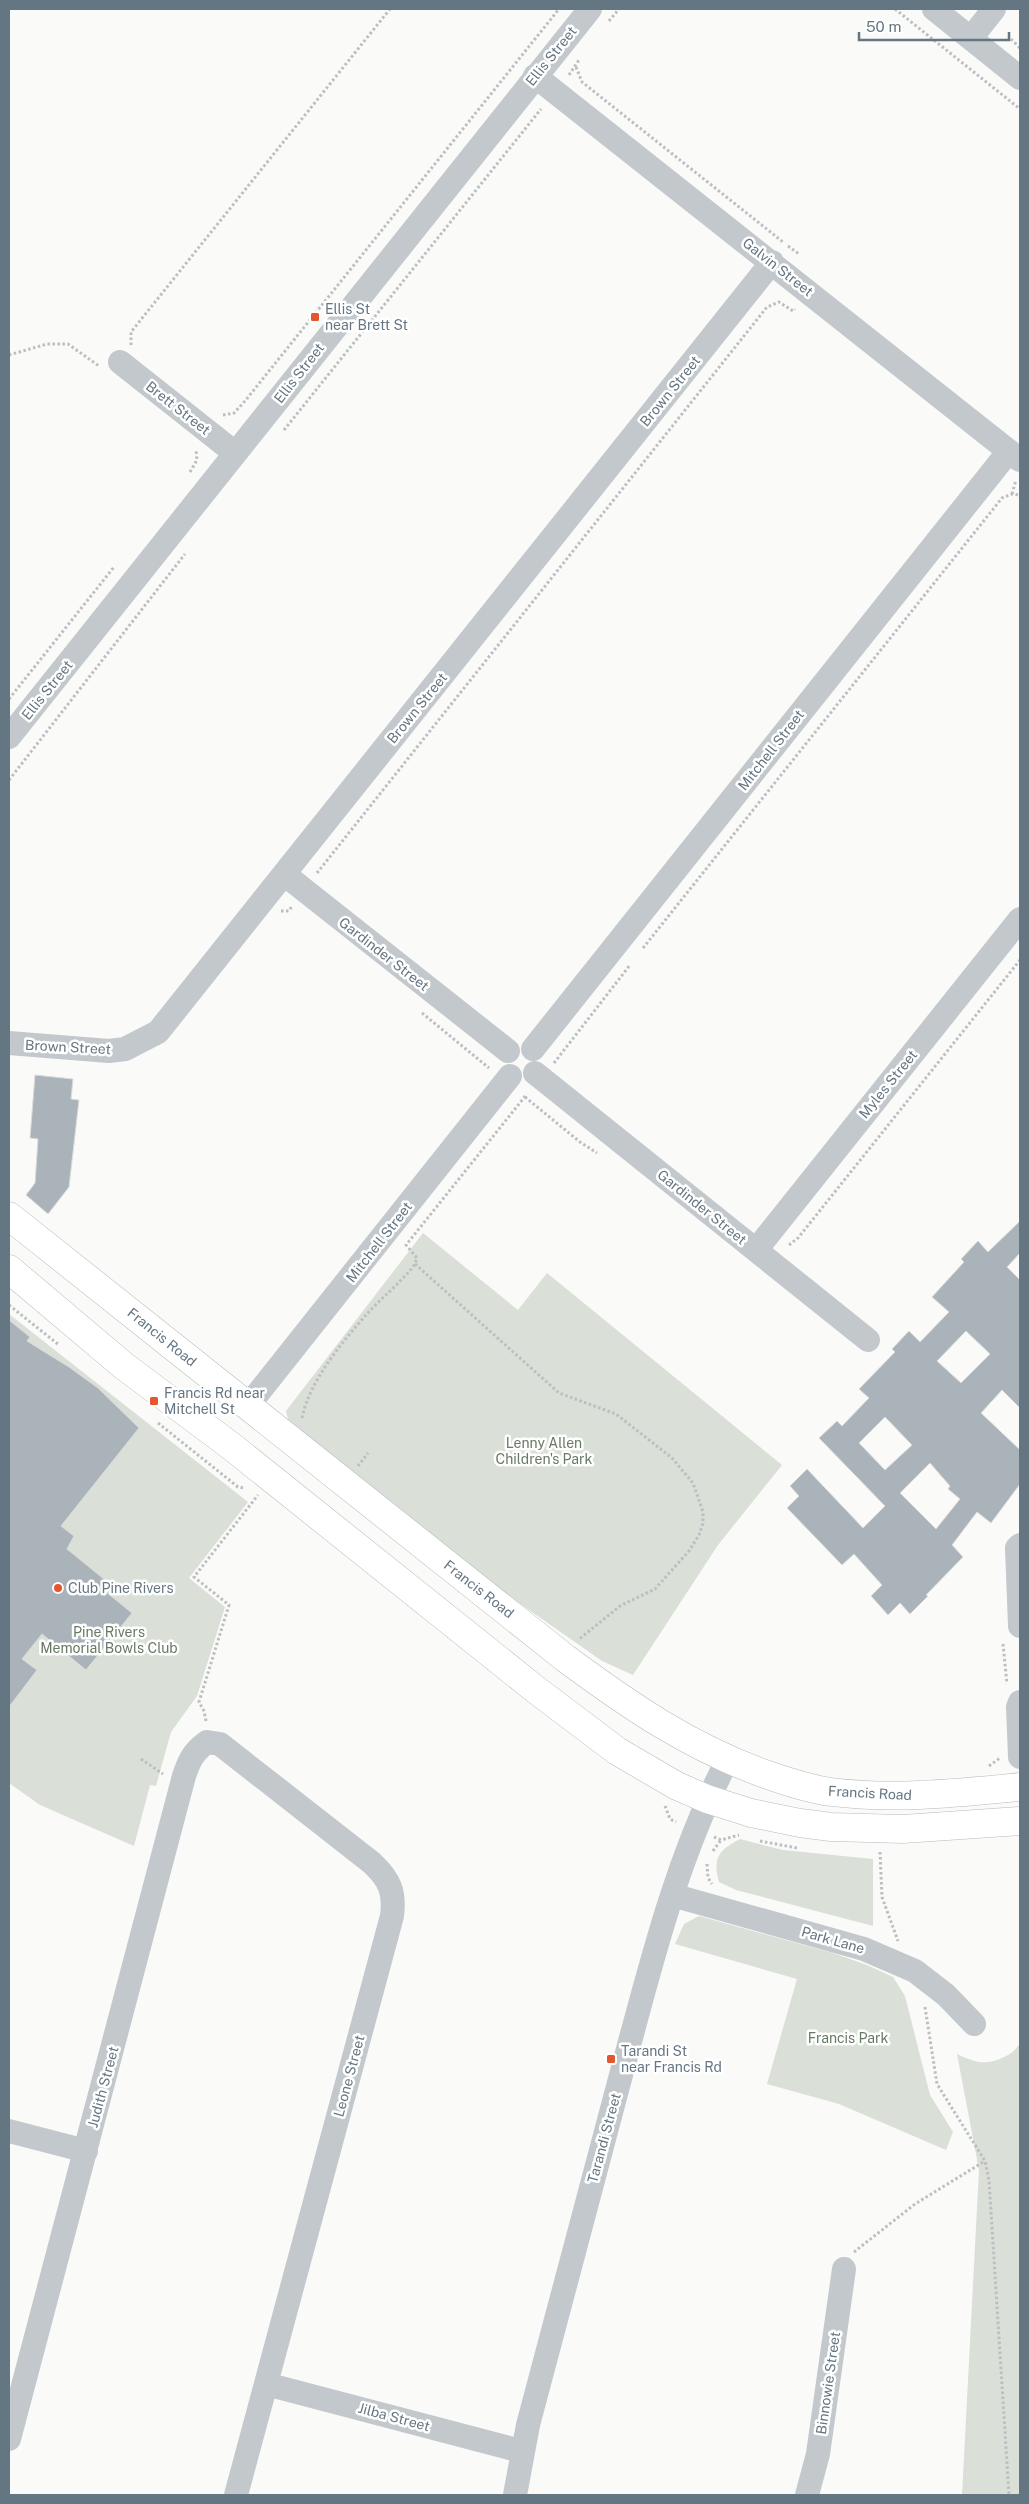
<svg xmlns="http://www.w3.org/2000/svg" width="1029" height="2504" viewBox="0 0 1029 2504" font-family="'Public Sans',sans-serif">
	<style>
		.green { fill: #dadfd7 }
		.building { fill: #aab3b9; stroke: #dcdcda; fill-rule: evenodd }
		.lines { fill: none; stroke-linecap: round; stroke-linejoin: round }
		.major-casing { stroke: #b5babe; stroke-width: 29 }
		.path { stroke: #bbbfc2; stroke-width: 3; stroke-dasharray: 2.5 2.5; stroke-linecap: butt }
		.minor { stroke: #c3c8cc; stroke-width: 24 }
		.major { stroke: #fff; stroke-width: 28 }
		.poi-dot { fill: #e4572e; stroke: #fff; stroke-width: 2 }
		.labels { text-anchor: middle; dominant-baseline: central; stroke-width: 5; stroke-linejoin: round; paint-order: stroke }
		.street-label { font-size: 14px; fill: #657683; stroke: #fff }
		.poi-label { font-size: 14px; fill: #657683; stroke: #fff; text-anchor: start }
		.park-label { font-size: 14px; fill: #687a64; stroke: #fff }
	</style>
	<rect width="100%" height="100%" fill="#fafaf8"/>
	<path class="green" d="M 423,1233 L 518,1310 L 547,1273 L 782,1465 L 718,1545 L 633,1675 L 602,1661 L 465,1565 L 293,1439 L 286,1411 Z
		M 9,1314 L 248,1502 L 189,1578 L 225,1607 L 197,1696 L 171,1732 L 156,1786 L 150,1785 L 134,1846 L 40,1805 L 9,1783 Z
		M 740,1839 L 783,1850 L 873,1859 L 873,1926 L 736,1890 L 719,1882 C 712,1858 719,1850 740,1839 Z
		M 699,1916 L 833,1953 L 867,1965 L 893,1977 L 905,1996 L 930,2095 L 953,2132 L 946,2150 L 839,2104 L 767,2084 L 797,1979 L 675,1944 L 684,1924 Z
		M 1020,2043 L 1020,2495 L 962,2495 L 979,2170 L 957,2054 C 974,2062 985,2066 1002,2058 C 1011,2054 1015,2051 1020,2043 Z"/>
	<path class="building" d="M 35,1075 L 73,1079 L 71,1099 L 79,1100 L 69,1187 L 48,1214 L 26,1195 L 35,1183 L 38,1139 L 30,1138 Z
		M 1020,1221 L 1020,1253 L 1007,1267 L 1020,1280 L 1020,1408 L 1002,1390 L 981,1413 L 1020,1450 L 1020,1484 L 991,1523 L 977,1512 L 952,1545 L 963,1557 L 926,1595 L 928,1596 L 910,1614 L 900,1603 L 888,1615 L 871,1596 L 882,1585 L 854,1554 L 842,1565 L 787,1508 L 799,1496 L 790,1486 L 807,1469 L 863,1528 L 885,1506 L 819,1438 L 837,1421 L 842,1426 L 869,1398 L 859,1389 L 895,1352 L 892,1349 L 909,1331 L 920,1342 L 949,1312 L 932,1297 L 964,1262 L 961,1259 L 978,1241 L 988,1252 ZM 966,1331 L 990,1354 L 961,1383 L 937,1361 ZM 885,1417 L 912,1445 L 885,1470 L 859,1443 ZM 930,1463 L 950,1486 L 948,1489 L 960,1499 L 936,1529 L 900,1493 Z
		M 9,1320 L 30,1337 L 27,1341 L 69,1367 L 98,1388 L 139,1428 L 61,1526 L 74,1536 L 67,1549 L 110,1584 L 105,1591 L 132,1613 L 86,1670 L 42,1634 L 22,1659 L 37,1670 L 9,1707 Z"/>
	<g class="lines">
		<defs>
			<path id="major" d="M 9,1216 L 565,1658 C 630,1706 691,1748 768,1775 C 788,1782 809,1789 831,1792 C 894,1800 957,1793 1020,1787
				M 9,1269 L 124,1366 L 231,1446 L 535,1689 L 617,1751 L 677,1786 L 707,1799 L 751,1813 L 800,1823 L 831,1827 L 903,1829 L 1020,1821"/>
		</defs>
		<use href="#major" class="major-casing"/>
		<path class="path" d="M 895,9 L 1020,109
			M 609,21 L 619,9
			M 1011,39 L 1020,48
			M 576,67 L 582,82 L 783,242
			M 569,75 L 579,60
			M 788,246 L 799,254
			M 131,345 L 131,332 L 390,9
			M 9,355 L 47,344 L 68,344 L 99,366
			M 223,415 L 234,413 L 245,401 L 559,9
			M 284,430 L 541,109
			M 190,472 L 197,460 L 196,450
			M 1012,494 L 1016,480
			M 9,699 L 114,567
			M 9,780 L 185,554
			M 317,873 L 767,307 L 779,302 L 793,311 L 795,309
			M 281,911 L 289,911 L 292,906
			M 643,948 L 1002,498 L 1012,494 L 1020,495
			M 422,1013 L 489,1068
			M 554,1063 L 630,965
			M 525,1097 L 580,1142 L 597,1153
			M 789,1245 L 798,1238 L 1020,960
			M 415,1264 L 559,1393 L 616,1414 L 672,1458 L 693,1483 L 703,1512 L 703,1523 L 699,1535 L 689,1551 L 655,1589 L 620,1606 L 578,1640
			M 9,1305 L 59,1345
			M 302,1418 C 309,1382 342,1342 367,1314 C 382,1297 401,1283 415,1264 L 417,1258 L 406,1245 L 527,1094
			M 158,1423 L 238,1487 L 244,1488
			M 358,1466 L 368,1453
			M 1003,1644 L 1007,1684
			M 206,1721 L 204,1711 L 199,1702 L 229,1605 L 194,1577 L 258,1495
			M 141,1759 L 163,1774
			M 989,1766 L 1000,1758
			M 665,1806 L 670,1819 L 676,1822
			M 714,1837 L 721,1840 L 739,1835
			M 760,1841 L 797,1848
			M 713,1851 L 721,1840
			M 880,1852 L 882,1897 L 898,1941
			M 707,1864 L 708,1878 L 712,1884
			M 925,2007 L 937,2084 L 985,2161 L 989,2180 L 1009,2495
			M 854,2252 L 915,2204 L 985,2161"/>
		<path class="minor" d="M 934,9 L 1020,78
			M 971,38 L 994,9
			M 535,76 L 1020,460
			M 120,362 L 235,453
			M 9,737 L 590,9
			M 284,874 L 508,1051
			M 9,1043 L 109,1051 L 125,1049 L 158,1032 L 772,262
			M 533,1049 L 1009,451
			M 535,1073 L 868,1340
			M 756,1250 L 1020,919
			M 247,1407 L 510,1076
			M 1020,1545 L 1017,1548 L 1020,1626
			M 1020,1702 L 1018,1707 L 1020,1757
			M 672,1895 L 864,1949 L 915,1971 L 946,1995 L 974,2024
			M 9,2131 L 86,2151
			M 266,2384 L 521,2451
			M 9,2439 L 184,1776 C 189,1761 193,1752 207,1742 L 220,1744 L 372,1863 C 390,1880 395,1892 392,1916 L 236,2495
			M 515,2495 L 528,2425 C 559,2308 590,2192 621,2075 C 650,1968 676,1859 727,1761
			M 807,2495 L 818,2454 L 844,2269"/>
		<use href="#major" class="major"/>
	</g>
	<g class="poi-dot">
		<rect x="310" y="312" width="10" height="10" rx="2.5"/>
		<rect x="149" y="1396" width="10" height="10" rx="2.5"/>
		<circle cx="58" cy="1588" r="5"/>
		<rect x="606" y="2054" width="10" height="10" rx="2.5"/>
	</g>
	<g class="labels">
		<g class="street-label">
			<text transform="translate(551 56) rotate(-51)">Ellis Street</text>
			<text transform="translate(778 267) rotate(38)">Galvin Street</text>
			<text transform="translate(299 373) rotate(-52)">Ellis Street</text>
			<text transform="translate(670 391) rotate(-51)">Brown Street</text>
			<text transform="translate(178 408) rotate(38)">Brett Street</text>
			<text transform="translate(47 690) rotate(-51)">Ellis Street</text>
			<text transform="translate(417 708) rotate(-51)">Brown Street</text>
			<text transform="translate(771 750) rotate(-52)">Mitchell Street</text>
			<text transform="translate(384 954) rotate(38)">Gardinder Street</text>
			<text transform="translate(68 1047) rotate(3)">Brown Street</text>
			<text transform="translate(888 1084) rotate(-51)">Myles Street</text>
			<text transform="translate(702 1207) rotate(39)">Gardinder Street</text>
			<text transform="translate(379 1242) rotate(-52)">Mitchell Street</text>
			<text transform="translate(162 1337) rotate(39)">Francis Road</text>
			<text transform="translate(479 1589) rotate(38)">Francis Road</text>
			<text transform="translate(870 1793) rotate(3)">Francis Road</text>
			<text transform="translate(833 1940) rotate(16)">Park Lane</text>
			<text transform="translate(349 2076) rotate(-75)">Leone Street</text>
			<text transform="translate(103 2087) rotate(-75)">Judith Street</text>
			<text transform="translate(604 2138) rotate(-75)">Tarandi Street</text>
			<text transform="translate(828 2383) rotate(-82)">Binnowie Street</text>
			<text transform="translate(394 2417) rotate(15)">Jilba Street</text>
		</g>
		<g class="poi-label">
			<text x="325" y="309">Ellis St<tspan x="325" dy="16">near Brett St</tspan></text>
			<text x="164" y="1393">Francis Rd near<tspan x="164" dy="16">Mitchell St</tspan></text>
			<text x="68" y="1588">Club Pine Rivers</text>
			<text x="621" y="2051">Tarandi St<tspan x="621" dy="16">near Francis Rd</tspan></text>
		</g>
		<g class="park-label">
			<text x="544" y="1443">Lenny Allen<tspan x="544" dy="16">Children's Park</tspan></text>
			<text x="109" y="1632">Pine Rivers<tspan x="109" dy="16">Memorial Bowls Club</tspan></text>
			<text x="848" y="2038">Francis Park</text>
		</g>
	</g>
	<rect width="1029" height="2504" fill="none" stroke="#657683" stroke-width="20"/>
	<path d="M859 32v8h150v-8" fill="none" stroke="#657683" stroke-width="2.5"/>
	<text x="866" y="32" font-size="15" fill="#657683" stroke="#ffffff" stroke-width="4" paint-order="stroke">50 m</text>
</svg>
